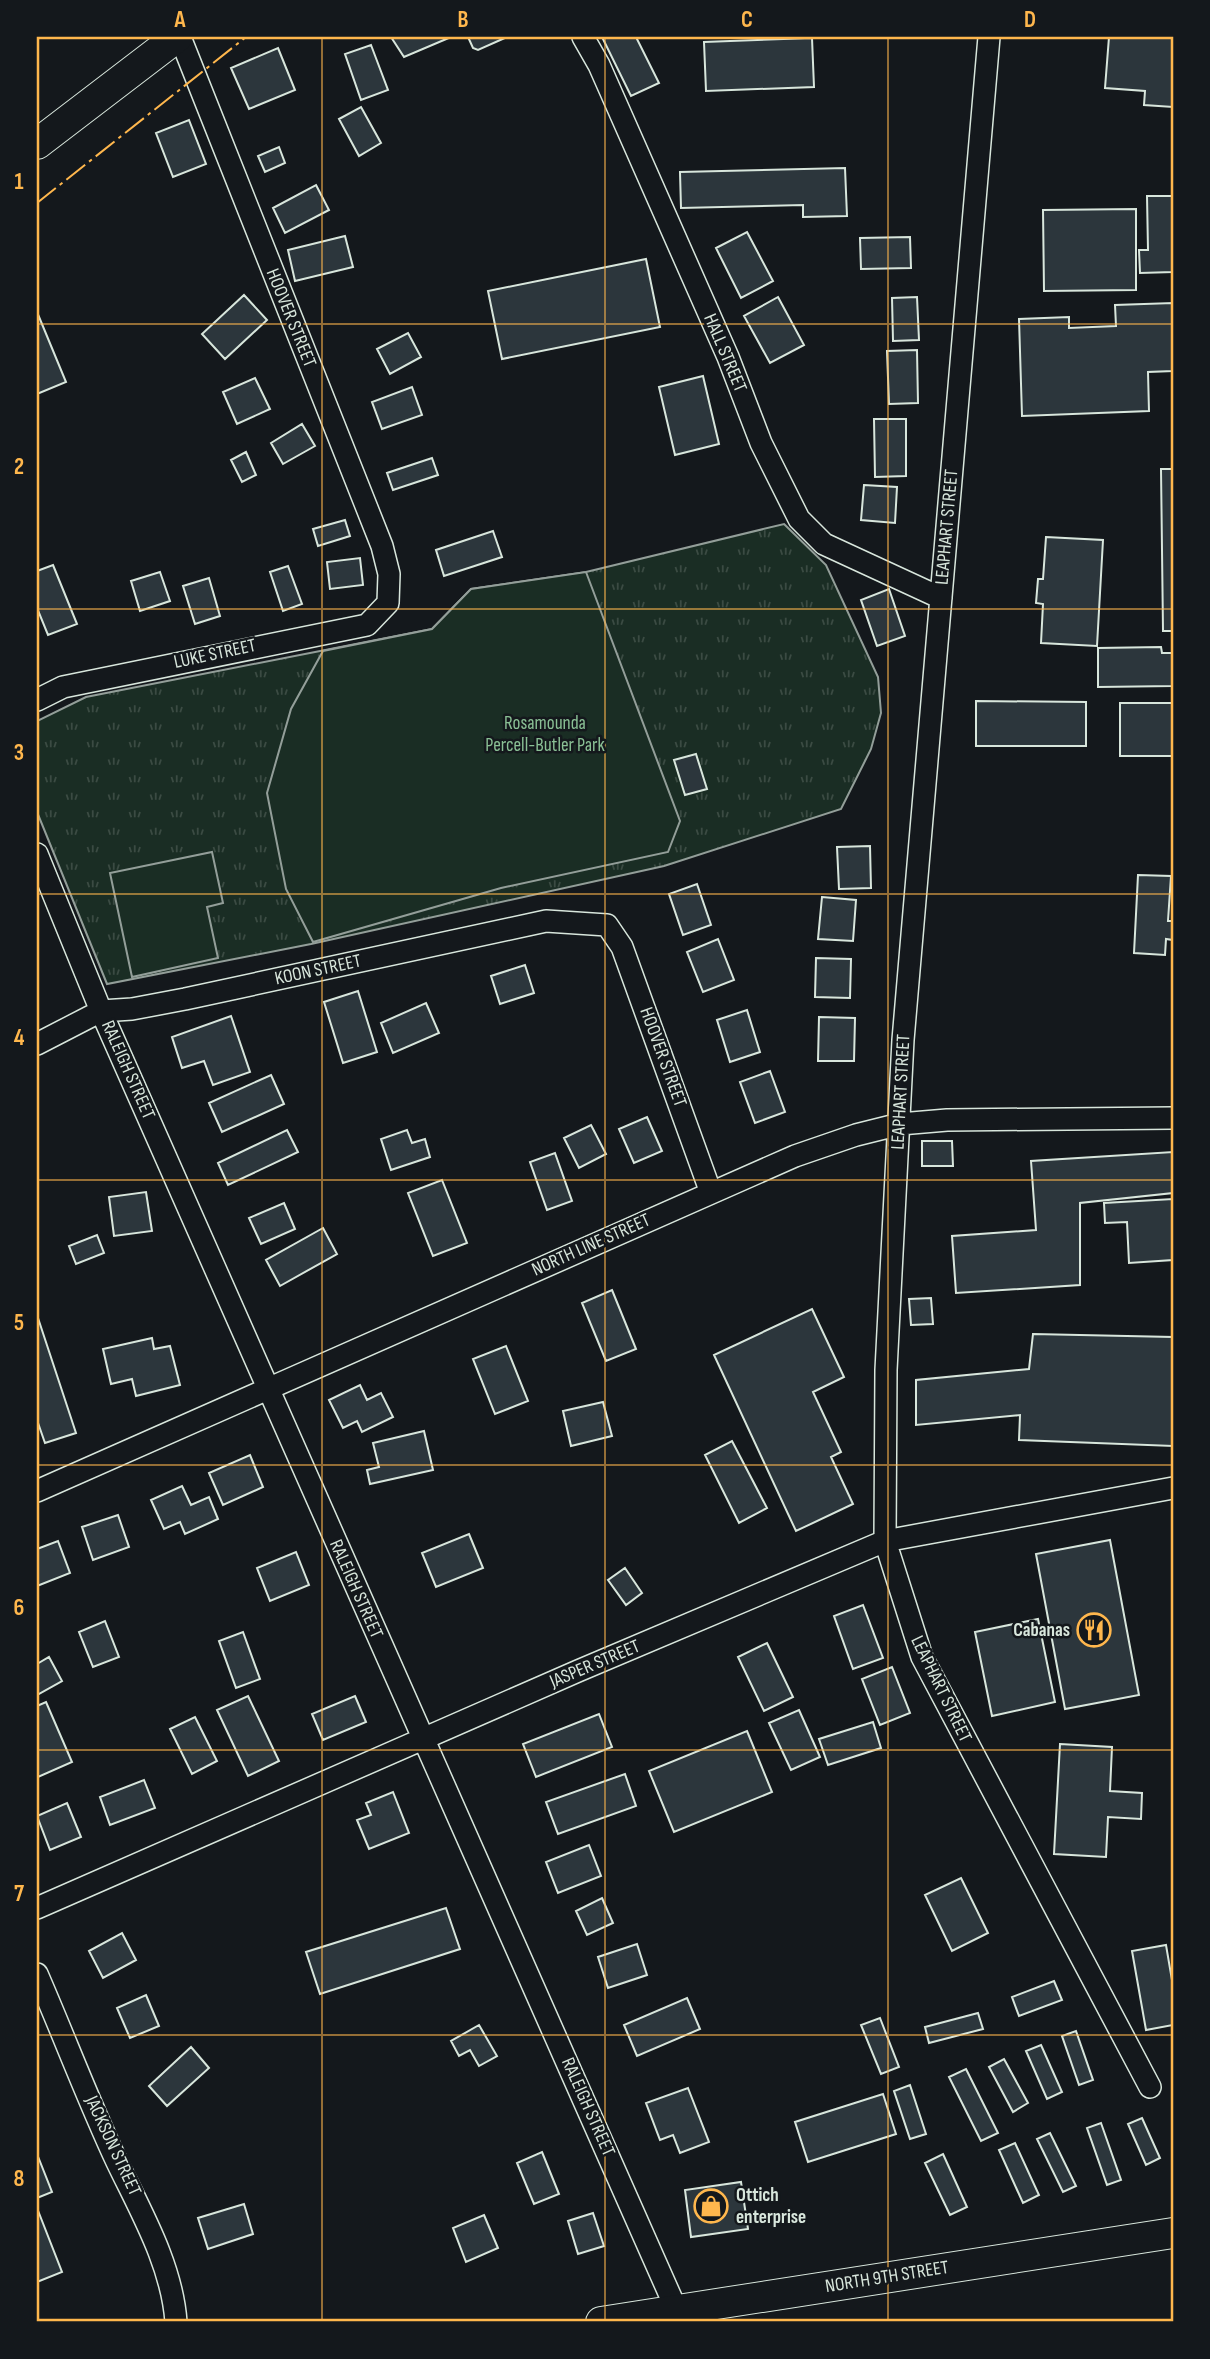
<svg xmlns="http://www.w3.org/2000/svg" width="1210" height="2359" viewBox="0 0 1210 2359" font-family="'Sofia Sans Condensed',sans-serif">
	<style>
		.park { fill: url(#park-tufts); stroke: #939e99; stroke-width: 2 }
		.pitch { fill: #1a2d24; stroke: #939e99; stroke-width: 2 }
		.building { fill: #2c363c; stroke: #d8e6dc; stroke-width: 2 }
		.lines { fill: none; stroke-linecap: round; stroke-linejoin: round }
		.street-casing { stroke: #d8e6dc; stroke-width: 24 }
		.secondary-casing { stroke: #d8e6dc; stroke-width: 32 }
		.street { stroke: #14181c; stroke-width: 21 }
		.secondary { stroke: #14181c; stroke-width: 30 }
		.power { stroke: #ffb74d; stroke-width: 2; stroke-dasharray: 24 5 3.5 5; stroke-linecap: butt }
		.grid { fill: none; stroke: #ffb74d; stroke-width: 2; stroke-opacity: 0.55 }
		.labels { text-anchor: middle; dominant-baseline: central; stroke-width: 5; stroke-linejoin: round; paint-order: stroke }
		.street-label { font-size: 19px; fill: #d8e6dc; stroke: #14181c }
		.park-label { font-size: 19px; fill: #8ac095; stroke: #14181c }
		.poi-label { font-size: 19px; font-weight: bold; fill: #d8e6dc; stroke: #14181c; text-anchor: end }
		.neatline { fill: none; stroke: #ffb74d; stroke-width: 2.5 }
		.grid-label { font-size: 23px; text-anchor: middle; font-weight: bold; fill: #ffb74d }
	</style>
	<defs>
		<pattern id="park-tufts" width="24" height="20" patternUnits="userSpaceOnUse" patternTransform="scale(1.75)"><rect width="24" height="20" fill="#1a2d24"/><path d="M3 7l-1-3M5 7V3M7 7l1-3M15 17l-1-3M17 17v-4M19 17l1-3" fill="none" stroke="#3b4b43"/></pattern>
	</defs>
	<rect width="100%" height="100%" fill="#14181c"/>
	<path class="park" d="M 784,524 L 826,565 L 878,677 L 881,713 L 871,749 L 841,809 L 664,866 L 311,944 L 107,984 L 37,812 L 37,721 L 86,697 L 432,629 L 471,589 L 586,572 Z"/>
	<path class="pitch" d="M 586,572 L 680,821 L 668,852 L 501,888 L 313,942 L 286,889 L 267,793 L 291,709 L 323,651 L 432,629 L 471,589 Z
		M 212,852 L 223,903 L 207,907 L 218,958 L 132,977 L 110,873 Z"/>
	<path class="building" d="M 391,37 L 451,37 L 404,57 Z
		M 468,37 L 507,37 L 478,50 L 473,48 Z
		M 602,37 L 636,37 L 659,83 L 631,96 Z
		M 1109,37 L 1173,37 L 1173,107 L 1144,105 L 1145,91 L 1105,88 Z
		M 812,38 L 814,87 L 706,91 L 704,42 Z
		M 371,45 L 388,90 L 361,100 L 345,54 Z
		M 278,48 L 295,90 L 249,109 L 231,68 Z
		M 361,107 L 381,143 L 359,156 L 339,119 Z
		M 189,120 L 206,164 L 173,177 L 156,133 Z
		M 279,147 L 285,163 L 265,172 L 258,156 Z
		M 845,168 L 847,216 L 803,217 L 803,205 L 681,208 L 680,172 Z
		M 316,185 L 329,210 L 285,233 L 273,208 Z
		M 1147,196 L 1173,196 L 1173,272 L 1140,273 L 1139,250 L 1148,250 Z
		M 1136,209 L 1136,290 L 1044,291 L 1043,210 Z
		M 747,232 L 773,281 L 741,298 L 716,248 Z
		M 345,236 L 353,267 L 295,281 L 288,250 Z
		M 910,237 L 911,268 L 861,269 L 860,238 Z
		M 646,259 L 660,327 L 502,359 L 488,291 Z
		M 244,295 L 267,320 L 225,359 L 202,334 Z
		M 778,297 L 804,345 L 770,363 L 744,316 Z
		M 917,297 L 919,340 L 893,341 L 892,298 Z
		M 1173,303 L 1173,371 L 1148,372 L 1149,411 L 1022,416 L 1019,319 L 1069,317 L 1069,328 L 1116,326 L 1115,305 Z
		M 37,312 L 66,382 L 37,394 Z
		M 408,333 L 421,357 L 390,374 L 377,349 Z
		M 917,350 L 918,403 L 889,404 L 887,351 Z
		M 703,376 L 719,444 L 675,455 L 659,387 Z
		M 255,378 L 270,409 L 237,424 L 223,392 Z
		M 412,387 L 422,415 L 382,429 L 372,402 Z
		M 874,419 L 906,419 L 906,476 L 875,477 Z
		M 302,424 L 315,446 L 283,464 L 271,443 Z
		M 246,452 L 256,475 L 242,482 L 231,460 Z
		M 432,458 L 438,475 L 393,490 L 387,473 Z
		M 1161,469 L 1173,469 L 1173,631 L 1163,631 Z
		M 864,485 L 897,487 L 895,523 L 861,520 Z
		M 345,520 L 350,536 L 318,546 L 313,529 Z
		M 493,531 L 502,557 L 444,576 L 436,550 Z
		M 1046,537 L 1103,540 L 1097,646 L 1041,643 L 1043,604 L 1036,603 L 1038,579 L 1043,579 Z
		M 360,558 L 363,585 L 330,589 L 327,562 Z
		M 53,565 L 77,624 L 48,635 L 37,608 L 37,571 Z
		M 288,566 L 302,604 L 283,611 L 270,572 Z
		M 160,572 L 170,601 L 140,611 L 131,581 Z
		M 209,578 L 220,616 L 195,624 L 183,586 Z
		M 889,589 L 905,636 L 877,646 L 861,600 Z
		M 1161,647 L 1162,653 L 1173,653 L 1173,686 L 1098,687 L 1098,648 Z
		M 976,701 L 1086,702 L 1086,746 L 976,746 Z
		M 1120,703 L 1173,703 L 1173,756 L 1120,756 Z
		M 696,754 L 707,789 L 685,795 L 674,760 Z
		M 870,846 L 871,888 L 839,889 L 837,847 Z
		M 1138,875 L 1171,876 L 1168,921 L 1173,921 L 1173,940 L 1166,939 L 1165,955 L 1134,953 Z
		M 697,884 L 711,925 L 683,935 L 669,894 Z
		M 822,897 L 856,900 L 853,941 L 818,939 Z
		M 718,939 L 734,980 L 703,992 L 687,952 Z
		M 816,958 L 851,959 L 850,998 L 815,997 Z
		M 525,965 L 534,993 L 500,1004 L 491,976 Z
		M 358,991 L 377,1052 L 343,1063 L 324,1002 Z
		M 426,1003 L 439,1033 L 393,1053 L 381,1023 Z
		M 747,1010 L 760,1052 L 730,1062 L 717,1020 Z
		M 231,1016 L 250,1072 L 213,1085 L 204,1061 L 182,1068 L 172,1037 Z
		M 819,1017 L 855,1018 L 854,1061 L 818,1061 Z
		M 770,1071 L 785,1112 L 755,1123 L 740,1082 Z
		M 271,1075 L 284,1104 L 222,1132 L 209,1103 Z
		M 647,1117 L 662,1151 L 634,1163 L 619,1129 Z
		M 591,1125 L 606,1154 L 579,1168 L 564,1138 Z
		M 287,1130 L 298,1152 L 228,1185 L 218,1163 Z
		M 407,1130 L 412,1143 L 425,1139 L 430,1157 L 391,1170 L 381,1139 Z
		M 922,1141 L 952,1141 L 953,1166 L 922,1166 Z
		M 1173,1152 L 1173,1193 L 1080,1203 L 1080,1285 L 956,1293 L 952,1236 L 1036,1230 L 1031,1161 Z
		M 555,1153 L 572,1201 L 547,1210 L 530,1162 Z
		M 442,1180 L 467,1243 L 433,1256 L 408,1193 Z
		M 146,1192 L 152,1231 L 114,1236 L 109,1197 Z
		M 1173,1199 L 1173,1260 L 1129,1263 L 1127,1222 L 1105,1223 L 1104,1203 Z
		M 284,1203 L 295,1229 L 261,1244 L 249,1218 Z
		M 323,1228 L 337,1254 L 280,1286 L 266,1260 Z
		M 97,1235 L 104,1253 L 76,1264 L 69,1246 Z
		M 612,1290 L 636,1349 L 606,1361 L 582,1303 Z
		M 931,1298 L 933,1324 L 911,1325 L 909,1299 Z
		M 812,1309 L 844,1377 L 813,1392 L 841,1452 L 831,1457 L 853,1504 L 796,1531 L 714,1355 Z
		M 37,1315 L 76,1433 L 45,1443 L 37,1420 Z
		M 1033,1334 L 1173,1337 L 1173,1446 L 1019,1440 L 1020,1415 L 916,1425 L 916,1380 L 1029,1369 Z
		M 152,1338 L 154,1349 L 170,1346 L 180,1385 L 136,1396 L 132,1379 L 111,1384 L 103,1349 Z
		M 506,1346 L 528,1401 L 495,1414 L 473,1359 Z
		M 360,1385 L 367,1400 L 381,1393 L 393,1417 L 362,1432 L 357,1421 L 343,1428 L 329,1400 Z
		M 603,1402 L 612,1436 L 571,1446 L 563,1411 Z
		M 424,1431 L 433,1470 L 370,1484 L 367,1470 L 379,1467 L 373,1443 Z
		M 732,1441 L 767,1508 L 739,1523 L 705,1455 Z
		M 250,1455 L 263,1487 L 223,1505 L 209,1473 Z
		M 182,1486 L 191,1505 L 209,1497 L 218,1519 L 185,1534 L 180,1522 L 164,1529 L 151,1500 Z
		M 118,1515 L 129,1547 L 93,1560 L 82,1527 Z
		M 469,1534 L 483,1568 L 436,1587 L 422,1553 Z
		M 1110,1540 L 1139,1695 L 1065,1709 L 1036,1554 Z
		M 58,1541 L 70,1573 L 37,1586 L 37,1549 Z
		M 296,1552 L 309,1585 L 270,1601 L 257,1568 Z
		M 625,1568 L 642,1593 L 626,1605 L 608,1580 Z
		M 863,1605 L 883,1658 L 853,1669 L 834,1616 Z
		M 1038,1619 L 1055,1702 L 992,1716 L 975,1632 Z
		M 105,1621 L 119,1657 L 93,1667 L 79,1632 Z
		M 243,1632 L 260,1679 L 236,1688 L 219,1641 Z
		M 767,1643 L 793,1697 L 764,1711 L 738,1657 Z
		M 49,1657 L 62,1681 L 37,1695 L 37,1664 Z
		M 892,1667 L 910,1713 L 880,1725 L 862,1679 Z
		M 248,1696 L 279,1761 L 248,1776 L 217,1710 Z
		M 355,1696 L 366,1722 L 323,1740 L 312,1714 Z
		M 46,1702 L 72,1762 L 38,1777 L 37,1706 Z
		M 799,1710 L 820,1757 L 791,1770 L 769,1723 Z
		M 599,1714 L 612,1747 L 536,1777 L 523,1744 Z
		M 195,1717 L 217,1761 L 192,1774 L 170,1729 Z
		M 873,1722 L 881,1748 L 828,1765 L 819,1739 Z
		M 747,1731 L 772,1792 L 674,1832 L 649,1771 Z
		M 1060,1744 L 1112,1747 L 1110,1791 L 1142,1793 L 1141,1819 L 1108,1817 L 1106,1857 L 1054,1854 Z
		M 625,1774 L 636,1806 L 558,1834 L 546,1802 Z
		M 144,1780 L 155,1808 L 110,1825 L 100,1797 Z
		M 393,1792 L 409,1833 L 369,1849 L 357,1820 L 371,1815 L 366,1803 Z
		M 67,1803 L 81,1837 L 50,1850 L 37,1816 Z
		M 589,1845 L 601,1876 L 558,1893 L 546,1862 Z
		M 961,1878 L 988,1933 L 952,1951 L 925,1895 Z
		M 602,1898 L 613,1923 L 587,1935 L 576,1911 Z
		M 446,1908 L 460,1949 L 320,1994 L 306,1952 Z
		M 122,1933 L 136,1960 L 103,1978 L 89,1951 Z
		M 637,1944 L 647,1975 L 608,1988 L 598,1957 Z
		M 1166,1945 L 1173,1986 L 1173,2025 L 1146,2030 L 1132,1951 Z
		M 1054,1981 L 1062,2000 L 1019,2016 L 1012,1997 Z
		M 146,1995 L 159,2026 L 130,2038 L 117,2008 Z
		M 687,1998 L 700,2029 L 637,2056 L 624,2025 Z
		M 978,2013 L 983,2029 L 929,2043 L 925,2027 Z
		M 880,2018 L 899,2067 L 881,2074 L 861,2025 Z
		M 479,2025 L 497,2056 L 479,2066 L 470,2050 L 459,2056 L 451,2041 Z
		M 1076,2031 L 1093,2080 L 1079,2085 L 1062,2036 Z
		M 1041,2045 L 1062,2092 L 1047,2099 L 1026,2051 Z
		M 191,2047 L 209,2068 L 167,2106 L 149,2086 Z
		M 1004,2059 L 1028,2103 L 1013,2112 L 989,2067 Z
		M 966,2069 L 998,2133 L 981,2141 L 949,2077 Z
		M 910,2085 L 926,2134 L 910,2139 L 894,2091 Z
		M 688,2088 L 709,2142 L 680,2153 L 673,2135 L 660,2140 L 646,2103 Z
		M 883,2094 L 896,2134 L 808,2162 L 795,2122 Z
		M 1142,2118 L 1160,2158 L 1146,2165 L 1128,2124 Z
		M 1101,2123 L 1121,2180 L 1107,2185 L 1087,2128 Z
		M 1050,2133 L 1076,2186 L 1063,2192 L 1037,2139 Z
		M 1015,2143 L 1039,2195 L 1023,2203 L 999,2150 Z
		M 542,2152 L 559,2194 L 534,2204 L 517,2163 Z
		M 37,2154 L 52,2192 L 37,2198 Z
		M 943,2154 L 967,2207 L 950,2215 L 925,2163 Z
		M 741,2182 L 748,2229 L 691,2237 L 685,2190 Z
		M 244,2204 L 253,2234 L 208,2249 L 198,2218 Z
		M 37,2208 L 62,2272 L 37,2282 Z
		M 593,2213 L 604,2246 L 578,2254 L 568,2221 Z
		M 484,2215 L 498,2248 L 466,2262 L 453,2228 Z"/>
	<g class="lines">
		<defs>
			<path id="street" d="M 583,37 L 599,65 L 728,357 L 761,443 L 799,519 L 824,544 L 941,598
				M 989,37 L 903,1040 L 886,1370 L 885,1541 L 922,1657 L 1150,2087
				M 37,700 L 63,687 L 367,625 L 388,603 L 389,574 L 382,546 L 180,37
				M 37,854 L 101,1011 L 681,2320
				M 37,1044 L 101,1011 L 132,1009 L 185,999 L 546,921 L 607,925 L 622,947 L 711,1193
				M 37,1491 L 795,1156 L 856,1135 L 900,1124 L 947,1120 L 1173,1118
				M 37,1908 L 578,1671 L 885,1541 L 1173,1488
				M 37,1974 C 64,2036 88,2100 117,2162 C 141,2212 172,2265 176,2322"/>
			<path id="secondary" d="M 37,144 L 177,37
				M 601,2322 L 1173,2233"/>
		</defs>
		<use href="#street" class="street-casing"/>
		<use href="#secondary" class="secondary-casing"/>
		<use href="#street" class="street"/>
		<use href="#secondary" class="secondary"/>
		<path class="power" d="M 37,203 L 246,37"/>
	</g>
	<path class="grid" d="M 322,37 L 322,2322M 605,37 L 605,2322M 888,37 L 888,2322M 37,324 L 1173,324M 37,609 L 1173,609M 37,894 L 1173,894M 37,1180 L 1173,1180M 37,1465 L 1173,1465M 37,1750 L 1173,1750M 37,2035 L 1173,2035"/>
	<defs>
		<symbol id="restaurant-ring" viewBox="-11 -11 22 22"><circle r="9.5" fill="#14181c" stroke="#ffb74d" stroke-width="1.5"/><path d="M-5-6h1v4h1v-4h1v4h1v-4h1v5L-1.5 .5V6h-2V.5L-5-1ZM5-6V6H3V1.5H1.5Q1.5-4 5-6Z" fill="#ffb74d"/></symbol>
		<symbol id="shop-ring" viewBox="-11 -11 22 22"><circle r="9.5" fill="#14181c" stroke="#ffb74d" stroke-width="1.5"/><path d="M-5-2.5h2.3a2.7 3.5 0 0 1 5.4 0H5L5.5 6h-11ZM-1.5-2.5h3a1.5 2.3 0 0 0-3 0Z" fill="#ffb74d"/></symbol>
	</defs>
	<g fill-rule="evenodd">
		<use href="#restaurant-ring" x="1075" y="1611" width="38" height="38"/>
		<use href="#shop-ring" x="692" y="2187" width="38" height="38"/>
	</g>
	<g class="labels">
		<g class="street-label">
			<text transform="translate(291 318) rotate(68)">HOOVER STREET</text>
			<text transform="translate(725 353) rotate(67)">HALL STREET</text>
			<text transform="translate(947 527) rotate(-85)">LEAPHART STREET</text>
			<text transform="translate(215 654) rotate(-12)">LUKE STREET</text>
			<text transform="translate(318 970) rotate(-12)">KOON STREET</text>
			<text transform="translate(663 1057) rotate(70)">HOOVER STREET</text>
			<text transform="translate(128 1070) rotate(66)">RALEIGH STREET</text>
			<text transform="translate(901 1092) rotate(-87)">LEAPHART STREET</text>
			<text transform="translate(591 1245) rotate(-24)">NORTH LINE STREET</text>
			<text transform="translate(356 1589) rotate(66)">RALEIGH STREET</text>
			<text transform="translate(595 1664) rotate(-23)">JASPER STREET</text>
			<text transform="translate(941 1689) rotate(64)">LEAPHART STREET</text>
			<text transform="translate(588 2107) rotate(66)">RALEIGH STREET</text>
			<text transform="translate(113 2146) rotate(65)">JACKSON STREET</text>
			<text transform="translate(887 2277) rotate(-9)">NORTH 9TH STREET</text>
		</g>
		<g class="park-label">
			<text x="545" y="723">Rosamounda<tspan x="545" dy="22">Percell-Butler Park</tspan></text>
		</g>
		<g class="poi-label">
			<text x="1070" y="1630">Cabanas</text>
			<text x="736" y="2195" text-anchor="start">Ottich<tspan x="736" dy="22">enterprise</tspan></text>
		</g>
	</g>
	<rect width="1210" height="2359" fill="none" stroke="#14181c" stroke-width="77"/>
	<rect x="38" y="38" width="1134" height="2282" class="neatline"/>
	<g class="grid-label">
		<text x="180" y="27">A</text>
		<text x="463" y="27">B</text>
		<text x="747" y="27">C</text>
		<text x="1030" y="27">D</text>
		<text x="19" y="189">1</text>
		<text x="19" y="474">2</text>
		<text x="19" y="760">3</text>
		<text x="19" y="1045">4</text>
		<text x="19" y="1330">5</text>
		<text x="19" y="1615">6</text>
		<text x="19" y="1901">7</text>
		<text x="19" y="2186">8</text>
	</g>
</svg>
